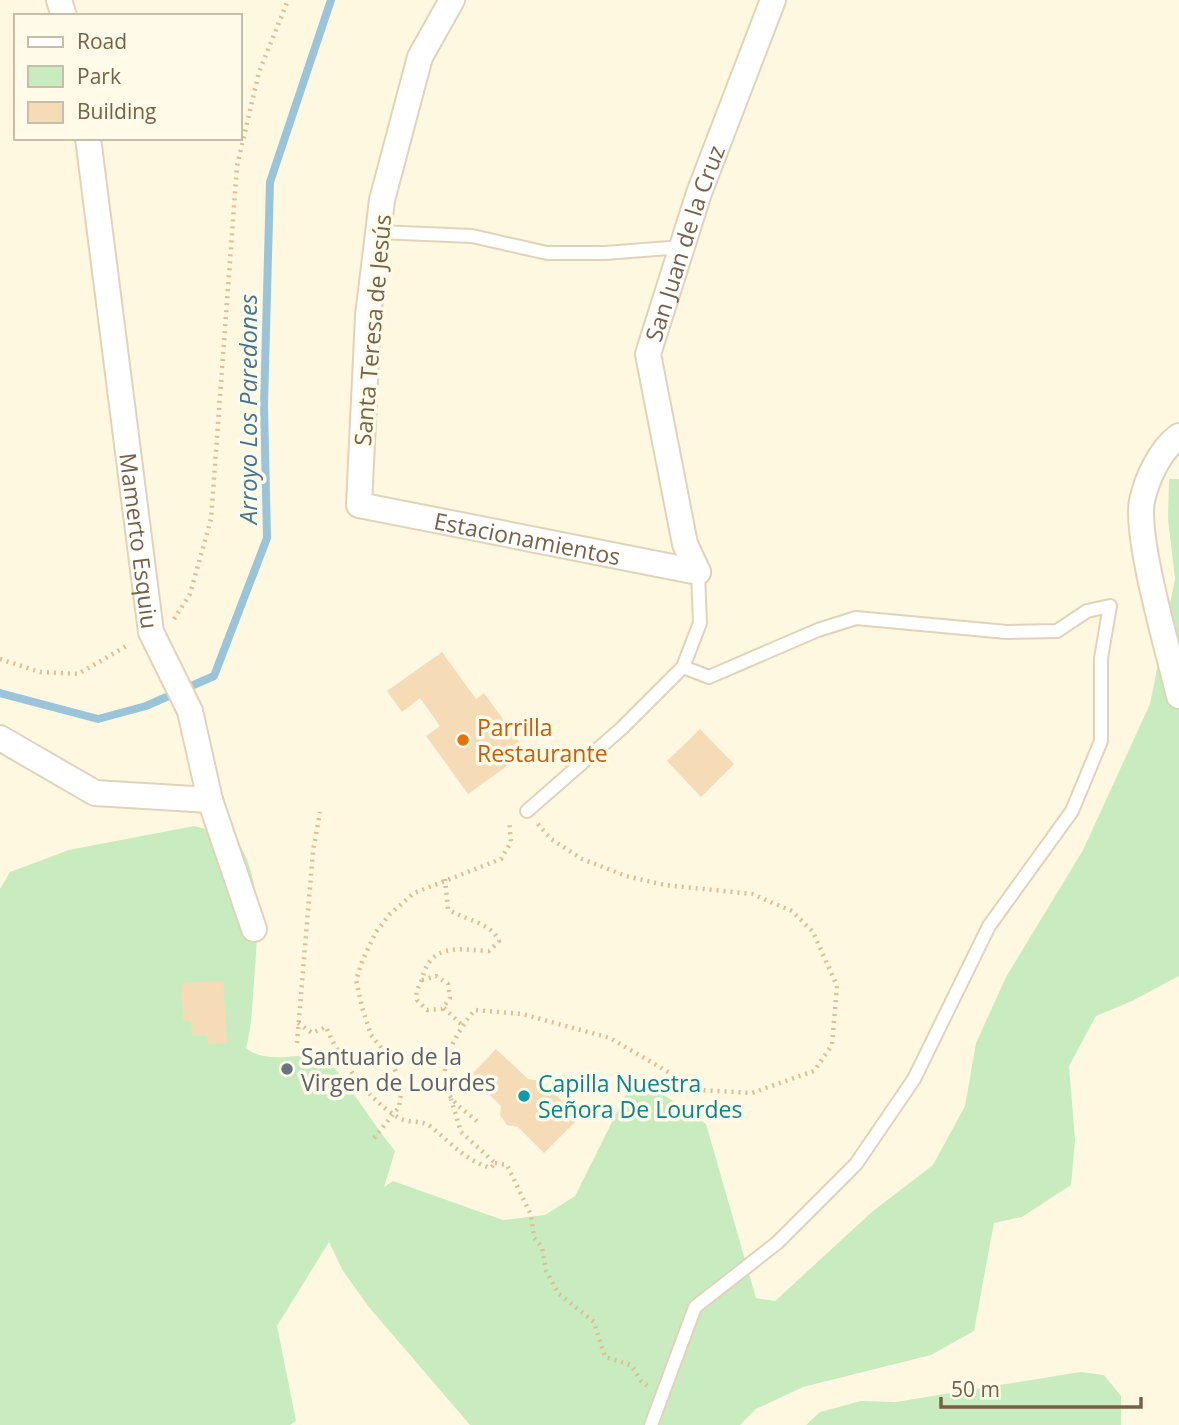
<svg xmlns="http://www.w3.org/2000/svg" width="1179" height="1425" viewBox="0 0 1179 1425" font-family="'Open Sans',sans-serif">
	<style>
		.green { fill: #c8ecbf }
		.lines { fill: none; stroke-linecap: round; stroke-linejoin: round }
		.stream { stroke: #9ac4da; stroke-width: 8 }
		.building { fill: #f5dcb7 }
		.service-casing { stroke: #e0d3b9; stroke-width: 16 }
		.minor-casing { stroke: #e0d3b9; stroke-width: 28 }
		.path { stroke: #d9bf9a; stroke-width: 4.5; stroke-dasharray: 2 5; stroke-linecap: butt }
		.service { stroke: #fff; stroke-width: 12 }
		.minor { stroke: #fff; stroke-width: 24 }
		.food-dot { fill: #e8710a; stroke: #fffbe8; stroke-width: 2.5 }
		.worship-dot { fill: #6b7280; stroke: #fffbe8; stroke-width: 2.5 }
		.culture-dot { fill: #0f9aa8; stroke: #fffbe8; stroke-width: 2.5 }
		.labels { text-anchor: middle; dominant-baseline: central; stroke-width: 7; stroke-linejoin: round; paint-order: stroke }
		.street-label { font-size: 23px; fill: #766146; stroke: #fffbe8 }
		.food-label { font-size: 23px; fill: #c56008; stroke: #fffbe8; text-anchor: start }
		.worship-label { font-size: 23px; fill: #5b616d; stroke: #fffbe8; text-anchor: start }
		.culture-label { font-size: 23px; fill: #0d838f; stroke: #fffbe8; text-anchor: start }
		.water-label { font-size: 24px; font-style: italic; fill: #427593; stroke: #fffbe8 }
	</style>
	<rect width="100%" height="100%" fill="#fef8e1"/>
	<path class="green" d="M 1169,479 L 1179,479 L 1179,976 L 1132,1001 L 1096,1016 L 1069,1066 L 1075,1140 L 1071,1185 L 1022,1217 L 994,1223 L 974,1331 L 931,1355 L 803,1387 L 756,1409 L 740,1425 L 470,1425 L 368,1306 L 343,1271 L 329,1242 L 277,1326 L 296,1421 L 290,1425 L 0,1425 L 0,889 L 10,872 L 69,850 L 194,826 L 235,837 C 265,882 257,933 254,983 C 252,1006 252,1026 246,1048 C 265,1064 298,1055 322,1053 C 349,1083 369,1119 395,1151 L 384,1187 L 393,1181 L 503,1220 L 545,1215 L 575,1196 L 625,1096 L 651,1086 L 706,1124 L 756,1298 L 775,1301 L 873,1211 L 933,1165 L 965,1106 L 976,1043 L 1006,977 L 1083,850 L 1150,704 L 1175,579 L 1168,519 Z
		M 1080,1372 L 1104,1375 L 1121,1396 L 1121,1425 L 806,1425 L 820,1412 L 861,1401 L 896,1402 Z"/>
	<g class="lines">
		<path class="stream" d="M 0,693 L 98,719 L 146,706 L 214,676 L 267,538 L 264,405 L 270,182 L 331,0"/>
	</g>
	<path class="building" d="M 442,652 L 476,699 L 484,693 L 527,752 L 468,794 L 426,736 L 440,726 L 420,698 L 402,712 L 387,691 Z
		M 700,729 L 734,764 L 701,797 L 667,761 Z
		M 223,981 L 227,1043 L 208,1044 L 207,1036 L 192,1036 L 191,1021 L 183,1021 L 181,983 Z
		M 496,1049 L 528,1079 L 542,1081 L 579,1118 L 544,1153 L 518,1127 L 507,1125 L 500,1115 L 501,1106 L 470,1076 Z"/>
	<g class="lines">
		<defs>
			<path id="service" d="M 378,232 L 472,236 L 547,253 L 605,253 L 682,247
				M 527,811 L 622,728 L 683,667 L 700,623 L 698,572
				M 651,1425 L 695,1307 L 777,1243 L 856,1164 L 914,1079 L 989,926 L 1072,811 L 1101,741 L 1101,658 L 1110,606 L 1087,611 L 1057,631 L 1007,632 L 856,618 L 818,630 L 709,677 L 683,667"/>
			<g id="minor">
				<path d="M 59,0 L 64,16"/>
				<path id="s1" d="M 452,0 L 420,57 L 382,200 L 368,316 L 359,505 L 698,572"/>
				<path id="s2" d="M 88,138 L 151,632 L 190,711 L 210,800 L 254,929"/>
				<path d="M 1179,436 C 1160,450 1147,478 1142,501 C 1135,538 1169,653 1179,696"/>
				<path id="s3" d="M 698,572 L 685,544 L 648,354 L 699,193 L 773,0"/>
				<path d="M 0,738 L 95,793 L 210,800"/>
			</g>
		</defs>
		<use href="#service" class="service-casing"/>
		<use href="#minor" class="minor-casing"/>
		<path class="path" d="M 174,619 L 190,594 L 211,519 L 237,166 L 259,72 L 288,0
			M 0,659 L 40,672 L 78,674 L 130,644
			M 422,980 L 436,976 L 448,984 L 450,998 L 442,1009 L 427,1010 L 417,1000 C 415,990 419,988 422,979 C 431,943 457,949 489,951 L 499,941 C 491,922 464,920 448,909 L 445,879
			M 444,1008 L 462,1025
			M 298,1023 L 312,1033 L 326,1027 C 340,1060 368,1100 399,1118 C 408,1123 421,1120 430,1126 C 450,1142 466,1161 491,1168 L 495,1163 L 461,1132 L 451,1099
			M 297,1043 L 313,851 L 320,812
			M 477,1121 C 469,1114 458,1107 452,1099 C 432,1073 457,1030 475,1010 L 522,1014 L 610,1038 L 699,1090 L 752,1093 L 814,1071 L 832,1045 L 837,986 L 813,932 L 792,911 L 752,894 L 665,885 L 626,876 L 582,859 L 551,839 L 537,823
			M 374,1138 L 399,1107 L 402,1087 L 391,1060 L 371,1035 L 362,1007 L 356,980 L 363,959 L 376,932 L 390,914 L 414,893 L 501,859 L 511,842 L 509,821
			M 495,1163 L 507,1165 L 531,1215 L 534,1238 L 542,1247 L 546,1271 L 558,1293 L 594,1322 L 605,1357 L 631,1365 L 641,1381 L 648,1386"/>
		<use href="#service" class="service"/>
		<use href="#minor" class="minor"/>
	</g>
	<circle class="food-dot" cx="463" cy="740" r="7"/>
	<circle class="worship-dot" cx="287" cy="1069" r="7"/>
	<circle class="culture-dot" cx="524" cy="1096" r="7"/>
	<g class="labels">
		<g class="street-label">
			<text stroke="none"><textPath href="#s3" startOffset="341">San Juan de la Cruz</textPath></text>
			<text transform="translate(372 330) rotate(-85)">Santa Teresa de Jesús</text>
			<text stroke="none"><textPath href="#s1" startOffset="691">Estacionamientos</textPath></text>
			<text stroke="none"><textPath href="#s2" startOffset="406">Mamerto Esquiu</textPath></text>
		</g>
		<g class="food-label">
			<text x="477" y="727">Parrilla<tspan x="477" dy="26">Restaurante</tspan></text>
		</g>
		<g class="worship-label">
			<text x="301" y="1056">Santuario de la<tspan x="301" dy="26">Virgen de Lourdes</tspan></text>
		</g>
		<g class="culture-label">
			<text x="538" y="1083">Capilla Nuestra<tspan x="538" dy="26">Señora De Lourdes</tspan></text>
		</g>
		<g class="water-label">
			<text transform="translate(247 409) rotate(-90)">Arroyo Los Paredones</text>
		</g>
	</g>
	<rect x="14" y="14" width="228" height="126" fill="#fffbe8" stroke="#c8bda7" stroke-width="2"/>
	<rect x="28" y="37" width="35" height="10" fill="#ffffff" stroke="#c8bda7" stroke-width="2"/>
	<text x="77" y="49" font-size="21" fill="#766146">Road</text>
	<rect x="28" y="66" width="35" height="21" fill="#c8ecbf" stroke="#c8bda7" stroke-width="2"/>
	<text x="77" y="84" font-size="21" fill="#766146">Park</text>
	<rect x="28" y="102" width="35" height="21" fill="#f5dcb7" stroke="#c8bda7" stroke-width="2"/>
	<text x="77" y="119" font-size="21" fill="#766146">Building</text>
	<path d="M941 1397v10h200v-10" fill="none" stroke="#766146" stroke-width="3.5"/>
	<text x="951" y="1397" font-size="21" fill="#766146" stroke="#fffbe8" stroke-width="5" paint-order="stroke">50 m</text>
</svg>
